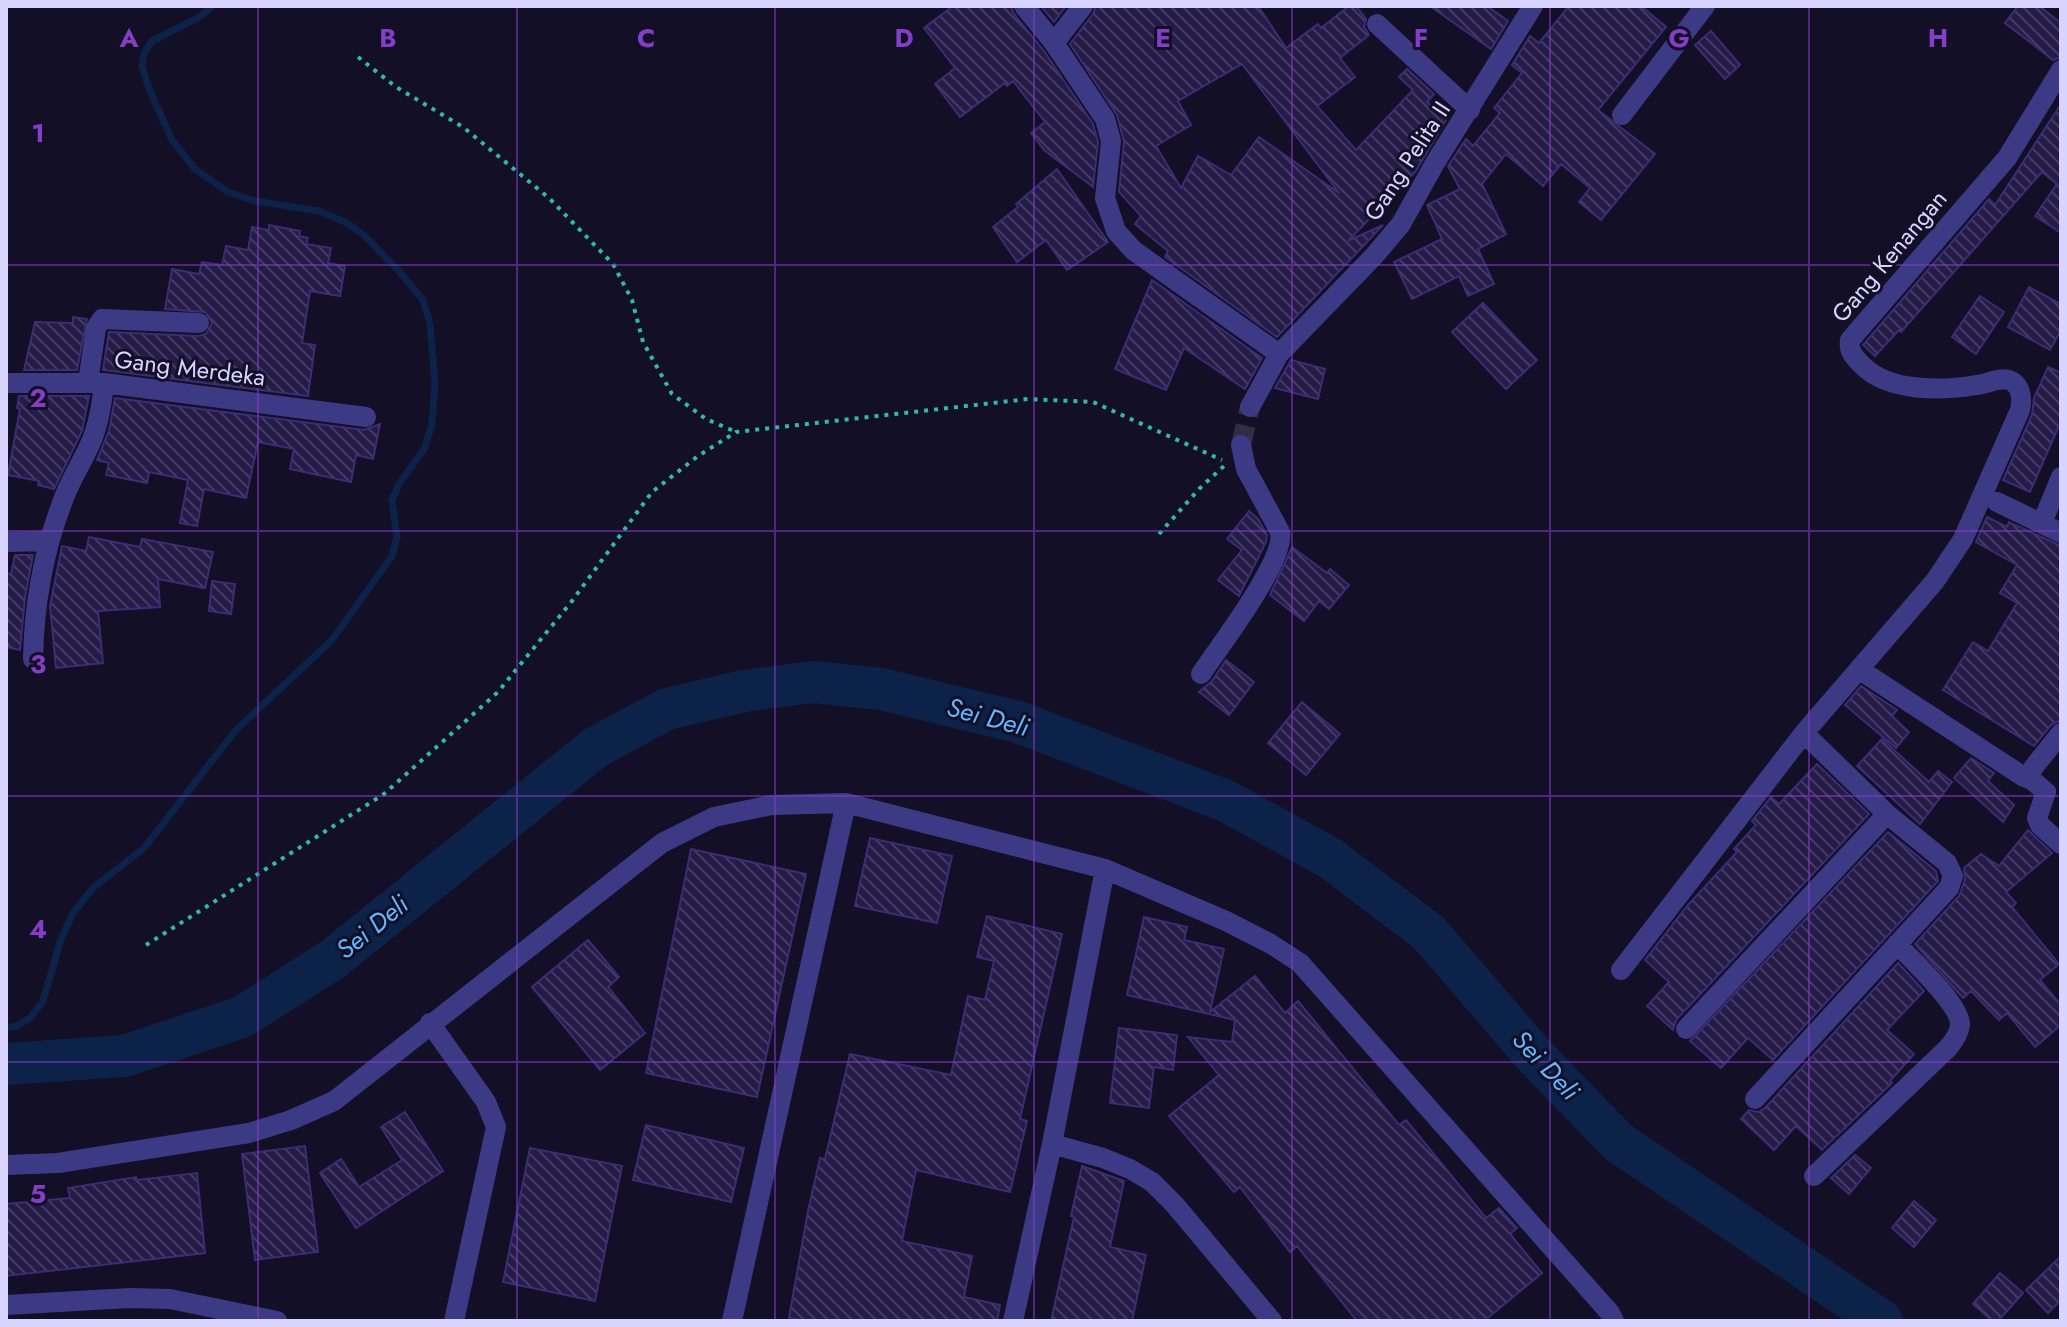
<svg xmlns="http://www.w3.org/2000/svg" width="2067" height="1327" viewBox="0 0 2067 1327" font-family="Jost,sans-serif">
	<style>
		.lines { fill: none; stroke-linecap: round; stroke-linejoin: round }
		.stream { stroke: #0c2248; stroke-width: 7 }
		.river { stroke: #0c2248; stroke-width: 42 }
		.building { fill: url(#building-back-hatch); stroke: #3b2d73; stroke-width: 2; fill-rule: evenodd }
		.minor-tunnel { stroke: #312d47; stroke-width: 20; stroke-dasharray: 20 10; stroke-linecap: butt }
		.path { stroke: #2fb8b0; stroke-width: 4; stroke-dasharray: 4 6; stroke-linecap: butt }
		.minor { stroke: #3d3a85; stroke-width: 20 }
		.grid { fill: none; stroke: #843dc5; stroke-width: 2; stroke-opacity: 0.55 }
		.labels { text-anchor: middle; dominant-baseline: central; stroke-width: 6; stroke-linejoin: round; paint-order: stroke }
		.street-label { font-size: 24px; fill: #d9d4ff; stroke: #130f26 }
		.water-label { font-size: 26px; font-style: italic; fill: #62b6ff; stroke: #130f26 }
		.grid-label { font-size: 26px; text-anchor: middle; font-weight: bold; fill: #843dc5; stroke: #130f26; stroke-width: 6; stroke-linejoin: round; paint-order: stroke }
	</style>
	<defs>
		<pattern id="building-back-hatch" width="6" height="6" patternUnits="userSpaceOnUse" patternTransform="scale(2)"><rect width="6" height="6" fill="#241b47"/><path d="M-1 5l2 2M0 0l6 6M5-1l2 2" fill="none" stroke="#433b63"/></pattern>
	</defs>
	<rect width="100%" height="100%" fill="#130f26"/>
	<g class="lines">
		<path class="stream" d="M 6,1028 L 17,1026 L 31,1017 L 43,1001 L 61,939 L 73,913 L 93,888 L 144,848 L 236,730 L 332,640 L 392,556 L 397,538 L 392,500 L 399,484 L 425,448 L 432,424 L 435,383 L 430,324 L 423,300 L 399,271 L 365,236 L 347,223 L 319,211 L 255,201 L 228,192 L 195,169 L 172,140 L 149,89 L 142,66 L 144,53 L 152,41 L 198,18 L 213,6"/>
		<path class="river" d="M 6,1064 L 124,1056 L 242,1017 L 333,959 L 596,747 L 667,709 L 744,691 L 813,682 L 881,689 L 1018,722 L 1224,800 L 1330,858 L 1429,933 L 1534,1055 L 1618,1142 L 1882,1321"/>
	</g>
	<path class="building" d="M 953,6 L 1011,6 L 1014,14 L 1044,51 L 1093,124 L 1098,142 L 1093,187 L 1044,150 L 1031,133 L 1045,122 L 1013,81 L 1007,86 L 1005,83 L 960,117 L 935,84 L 955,68 L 924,28 Z
		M 1041,6 L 1066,6 L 1054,22 Z
		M 1096,6 L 1258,6 L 1286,48 L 1318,24 L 1321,28 L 1349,6 L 1356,6 L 1366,19 L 1364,27 L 1369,35 L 1340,58 L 1355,77 L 1317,106 L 1356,150 L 1413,90 L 1399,77 L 1407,69 L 1434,94 L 1427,102 L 1446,120 L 1416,171 L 1348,241 L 1383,225 L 1277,337 L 1165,257 L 1168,251 L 1135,224 L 1141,216 L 1119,192 L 1124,142 L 1117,115 L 1070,44 L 1093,14 ZM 1242,64 L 1339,193 L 1259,137 L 1231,175 L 1198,156 L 1181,188 L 1156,146 L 1191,125 L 1178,101 Z
		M 1430,6 L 1487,6 L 1508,21 L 1491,49 Z
		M 1569,6 L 1641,6 L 1666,27 L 1598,110 L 1655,154 L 1601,220 L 1579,202 L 1590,188 L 1561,164 L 1543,186 L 1506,154 L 1482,184 L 1506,234 L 1478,249 L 1494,284 L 1468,296 L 1459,276 L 1412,299 L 1394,262 L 1442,239 L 1427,205 L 1460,189 L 1448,166 L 1466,139 L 1473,146 L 1500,113 L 1494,108 L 1522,73 L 1512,65 L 1530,36 L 1539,43 Z
		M 2018,6 L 2039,6 L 2061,23 L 2061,57 L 2053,60 L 2005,23 Z
		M 1711,31 L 1740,65 L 1725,79 L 1695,45 Z
		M 2061,104 L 2061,233 L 2035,216 L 2057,184 L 2042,172 L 1901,332 L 1899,330 L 1875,356 L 1863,345 L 1989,199 L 1995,205 Z
		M 1057,169 L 1108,242 L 1067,270 L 1046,240 L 1017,262 L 993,227 L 1018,207 L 1016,204 Z
		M 269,225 L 300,231 L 299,236 L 308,238 L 306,244 L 331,248 L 328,263 L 345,266 L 340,296 L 310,291 L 302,343 L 315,345 L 308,396 L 103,370 L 109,332 L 198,336 L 206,334 L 212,323 L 205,312 L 165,309 L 172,269 L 199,274 L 202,262 L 222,265 L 226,246 L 248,250 L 252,227 L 269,230 Z
		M 1152,280 L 1262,358 L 1245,389 L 1184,348 L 1166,390 L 1115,369 Z
		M 2029,287 L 2061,304 L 2061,330 L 2050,350 L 2008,327 Z
		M 1980,296 L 2004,312 L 1976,354 L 1952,337 Z
		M 1483,303 L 1537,360 L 1506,389 L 1452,332 Z
		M 73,317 L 87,319 L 77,370 L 24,370 L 35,322 L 73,323 Z
		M 1291,360 L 1325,369 L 1318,399 L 1275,388 Z
		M 2048,367 L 2061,373 L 2061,421 L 2030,492 L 2003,480 L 2032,415 L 2034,398 Z
		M 19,396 L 89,396 L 82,431 L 54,489 L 38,485 L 39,481 L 8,475 L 20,409 L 17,408 Z
		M 115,398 L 364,430 L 380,424 L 373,459 L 356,455 L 351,482 L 290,469 L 294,449 L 258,442 L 246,498 L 204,489 L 197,526 L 180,523 L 188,480 L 149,472 L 147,483 L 106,475 L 109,463 L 97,460 L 109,431 Z
		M 1249,511 L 1258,519 L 1267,535 L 1266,542 L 1239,596 L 1218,580 L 1242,550 L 1227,539 Z
		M 1987,517 L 2007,527 L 2009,522 L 2061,546 L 2061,720 L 2051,725 L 2034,746 L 1943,690 L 1973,642 L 1988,651 L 2017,603 L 2000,593 L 2017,565 L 1976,542 Z
		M 89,537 L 140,547 L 142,539 L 213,552 L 205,588 L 158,579 L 160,607 L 98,611 L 103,663 L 56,668 L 50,606 L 62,546 L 86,551 Z
		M 1292,547 L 1327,573 L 1330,569 L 1349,585 L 1329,609 L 1319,601 L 1304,621 L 1270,595 Z
		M 15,555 L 33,555 L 25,597 L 20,650 L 6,647 L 6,573 L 11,574 Z
		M 212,581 L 235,584 L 231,614 L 209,611 Z
		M 1226,660 L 1254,682 L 1229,715 L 1199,692 L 1212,681 Z
		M 1861,686 L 1897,710 L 1892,716 L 1909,732 L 1896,748 L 1845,705 Z
		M 1302,702 L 1340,734 L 1306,775 L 1268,743 Z
		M 1882,739 L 1929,782 L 1938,771 L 1952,782 L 1920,824 L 1857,766 Z
		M 1971,758 L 1994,773 L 1988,781 L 2014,805 L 2003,822 L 1954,778 Z
		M 1817,764 L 1869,814 L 1676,1020 L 1673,1030 L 1647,1006 L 1669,982 L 1645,960 L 1688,905 L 1737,852 L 1734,849 L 1756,825 L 1752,821 L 1771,797 L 1779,804 Z
		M 2028,830 L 2052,853 L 2006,892 L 2016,903 L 2012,907 L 2059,964 L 2040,980 L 2061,1005 L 2061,1025 L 2035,1047 L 2007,1013 L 1999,1020 L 1971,991 L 1963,998 L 1915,944 L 1959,896 L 1965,880 L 1964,868 L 1981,854 L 1999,866 Z
		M 1888,832 L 1936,871 L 1938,881 L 1773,1060 L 1748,1038 L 1721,1068 L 1690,1041 Z
		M 870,838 L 952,856 L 937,923 L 855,906 Z
		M 691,849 L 806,874 L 757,1097 L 646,1073 Z
		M 987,916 L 1062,934 L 1020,1119 L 1027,1121 L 1010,1192 L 916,1170 L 902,1241 L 972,1256 L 964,1297 L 1000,1305 L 997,1321 L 806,1321 L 789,1318 L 808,1211 L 820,1158 L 825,1159 L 850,1054 L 951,1075 L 968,996 L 985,1000 L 994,961 L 977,957 Z
		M 1144,917 L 1187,927 L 1184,940 L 1224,949 L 1210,1012 L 1255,976 L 1285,1013 L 1298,1001 L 1399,1125 L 1406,1120 L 1486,1218 L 1499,1208 L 1517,1228 L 1510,1234 L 1542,1273 L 1484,1321 L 1357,1321 L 1297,1246 L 1290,1252 L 1240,1187 L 1234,1192 L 1169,1116 L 1219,1075 L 1188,1037 L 1232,1042 L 1235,1020 L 1127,995 Z
		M 588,940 L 619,977 L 608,987 L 645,1033 L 600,1070 L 532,987 Z
		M 1898,963 L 1924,991 L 1887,1030 L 1914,1054 L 1890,1081 L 1892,1083 L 1822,1150 L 1796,1126 L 1774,1150 L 1741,1119 L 1749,1110 L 1758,1112 L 1765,1108 Z
		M 1119,1028 L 1177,1035 L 1173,1070 L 1154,1067 L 1149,1108 L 1110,1103 Z
		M 405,1112 L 443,1171 L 356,1228 L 320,1173 L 341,1159 L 359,1187 L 402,1160 L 381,1127 Z
		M 646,1125 L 744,1148 L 731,1202 L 633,1180 Z
		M 305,1146 L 318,1252 L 255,1260 L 242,1154 Z
		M 530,1148 L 622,1166 L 595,1301 L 503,1282 Z
		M 1855,1155 L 1871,1168 L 1849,1194 L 1831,1178 Z
		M 1082,1166 L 1124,1181 L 1110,1247 L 1146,1255 L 1132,1321 L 1051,1321 L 1074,1217 L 1071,1216 Z
		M 197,1173 L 205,1253 L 6,1276 L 6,1204 L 70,1198 L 68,1188 L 136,1177 L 137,1180 Z
		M 1914,1201 L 1936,1220 L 1914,1247 L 1892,1228 Z
		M 2061,1256 L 2061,1300 L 2048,1313 L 2026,1290 Z
		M 2000,1273 L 2023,1293 L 1998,1321 L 1992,1321 L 1973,1304 Z"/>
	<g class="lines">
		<path class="minor-tunnel" d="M 1241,445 L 1250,407"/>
		<path class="path" d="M 358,57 L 396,87 L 463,127 L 549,198 L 613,264 L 632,300 L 643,342 L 672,394 L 706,419 L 736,432
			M 1159,534 L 1200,488 L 1224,466
			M 146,945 L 384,794 L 498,692 L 572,601 L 652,492 L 698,456 L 736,432 L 1028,399 L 1093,402 L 1222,460"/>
		<path class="minor" d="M 1024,6 L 1054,43 L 1105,119 L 1111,141 L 1105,198 L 1116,231 L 1133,250 L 1279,354
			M 1377,24 L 1470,110
			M 1054,43 L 1083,6
			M 1622,115 L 1705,6
			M 88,382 L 96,328 L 102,319 L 199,323
			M 6,383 L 104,383 L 366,417
			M 1250,407 L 1279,354 L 1375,255 L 1401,224 L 1435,163 L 1533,6
			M 1997,502 L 2061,533
			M 2042,523 L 2061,477
			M 6,542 L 49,541
			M 33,659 C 34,606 43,553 62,503 C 69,482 82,463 91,442 C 99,424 102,403 104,383
			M 1860,670 L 2024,777 L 2032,780 L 2046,792 L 2037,818 L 2040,825 L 2061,844
			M 1201,674 C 1219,647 1286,560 1280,532 L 1246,469 L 1241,445
			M 2033,768 L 2061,733
			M 1621,970 L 1804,733 L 1935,581 L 1963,539 L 2020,410 C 2022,401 2022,388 2013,382 C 2002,375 1988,384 1976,385 C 1943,391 1889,392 1863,366 C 1855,358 1848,352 1850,340 L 2007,158 L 2061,70
			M 430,1023 L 486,1102 L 496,1127 L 454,1321
			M 1686,1029 L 1887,814
			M 1755,1099 L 1949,888 L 1953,876 L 1947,863 L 1887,814 L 1804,733
			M 1052,1144 L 1103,1158 L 1130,1169 L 1152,1182 L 1175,1205 L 1272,1321
			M 6,1165 L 58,1163 L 249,1133 L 291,1120 L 334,1101 L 662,843 L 714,817 L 772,805 L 846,803 L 1105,869 L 1226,921 L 1271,944 L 1300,963 L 1610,1313 L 1614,1321
			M 1814,1176 L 1948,1048 C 1953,1042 1959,1034 1960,1025 C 1961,1005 1911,959 1897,944
			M 6,1305 L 130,1298 L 170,1299 L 277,1321
			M 732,1321 L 846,803
			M 1013,1321 L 1052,1144 L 1105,869"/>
	</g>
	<path class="grid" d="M 258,6 L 258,1321M 517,6 L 517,1321M 775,6 L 775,1321M 1034,6 L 1034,1321M 1292,6 L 1292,1321M 1550,6 L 1550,1321M 1809,6 L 1809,1321M 6,265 L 2061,265M 6,531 L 2061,531M 6,796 L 2061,796M 6,1062 L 2061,1062"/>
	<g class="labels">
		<g class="street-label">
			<text transform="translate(1407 161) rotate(-57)">Gang Pelita II</text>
			<text transform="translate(1889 256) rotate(-50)">Gang Kenangan</text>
			<text transform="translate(190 368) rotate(7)">Gang Merdeka</text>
		</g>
		<g class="water-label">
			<text transform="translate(988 717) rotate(15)">Sei Deli</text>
			<text transform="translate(372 927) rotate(-39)">Sei Deli</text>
			<text transform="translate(1546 1065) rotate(47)">Sei Deli</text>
		</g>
	</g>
	<g class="grid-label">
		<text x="129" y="47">A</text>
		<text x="388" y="47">B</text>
		<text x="646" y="47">C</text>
		<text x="904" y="47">D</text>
		<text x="1163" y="47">E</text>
		<text x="1421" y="47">F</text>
		<text x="1679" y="47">G</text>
		<text x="1938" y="47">H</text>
		<text x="38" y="142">1</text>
		<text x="38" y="407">2</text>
		<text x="38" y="673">3</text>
		<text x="38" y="938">4</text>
		<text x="38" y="1203">5</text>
	</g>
	<rect width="2067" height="1327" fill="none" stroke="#d9d4ff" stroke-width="16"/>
</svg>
